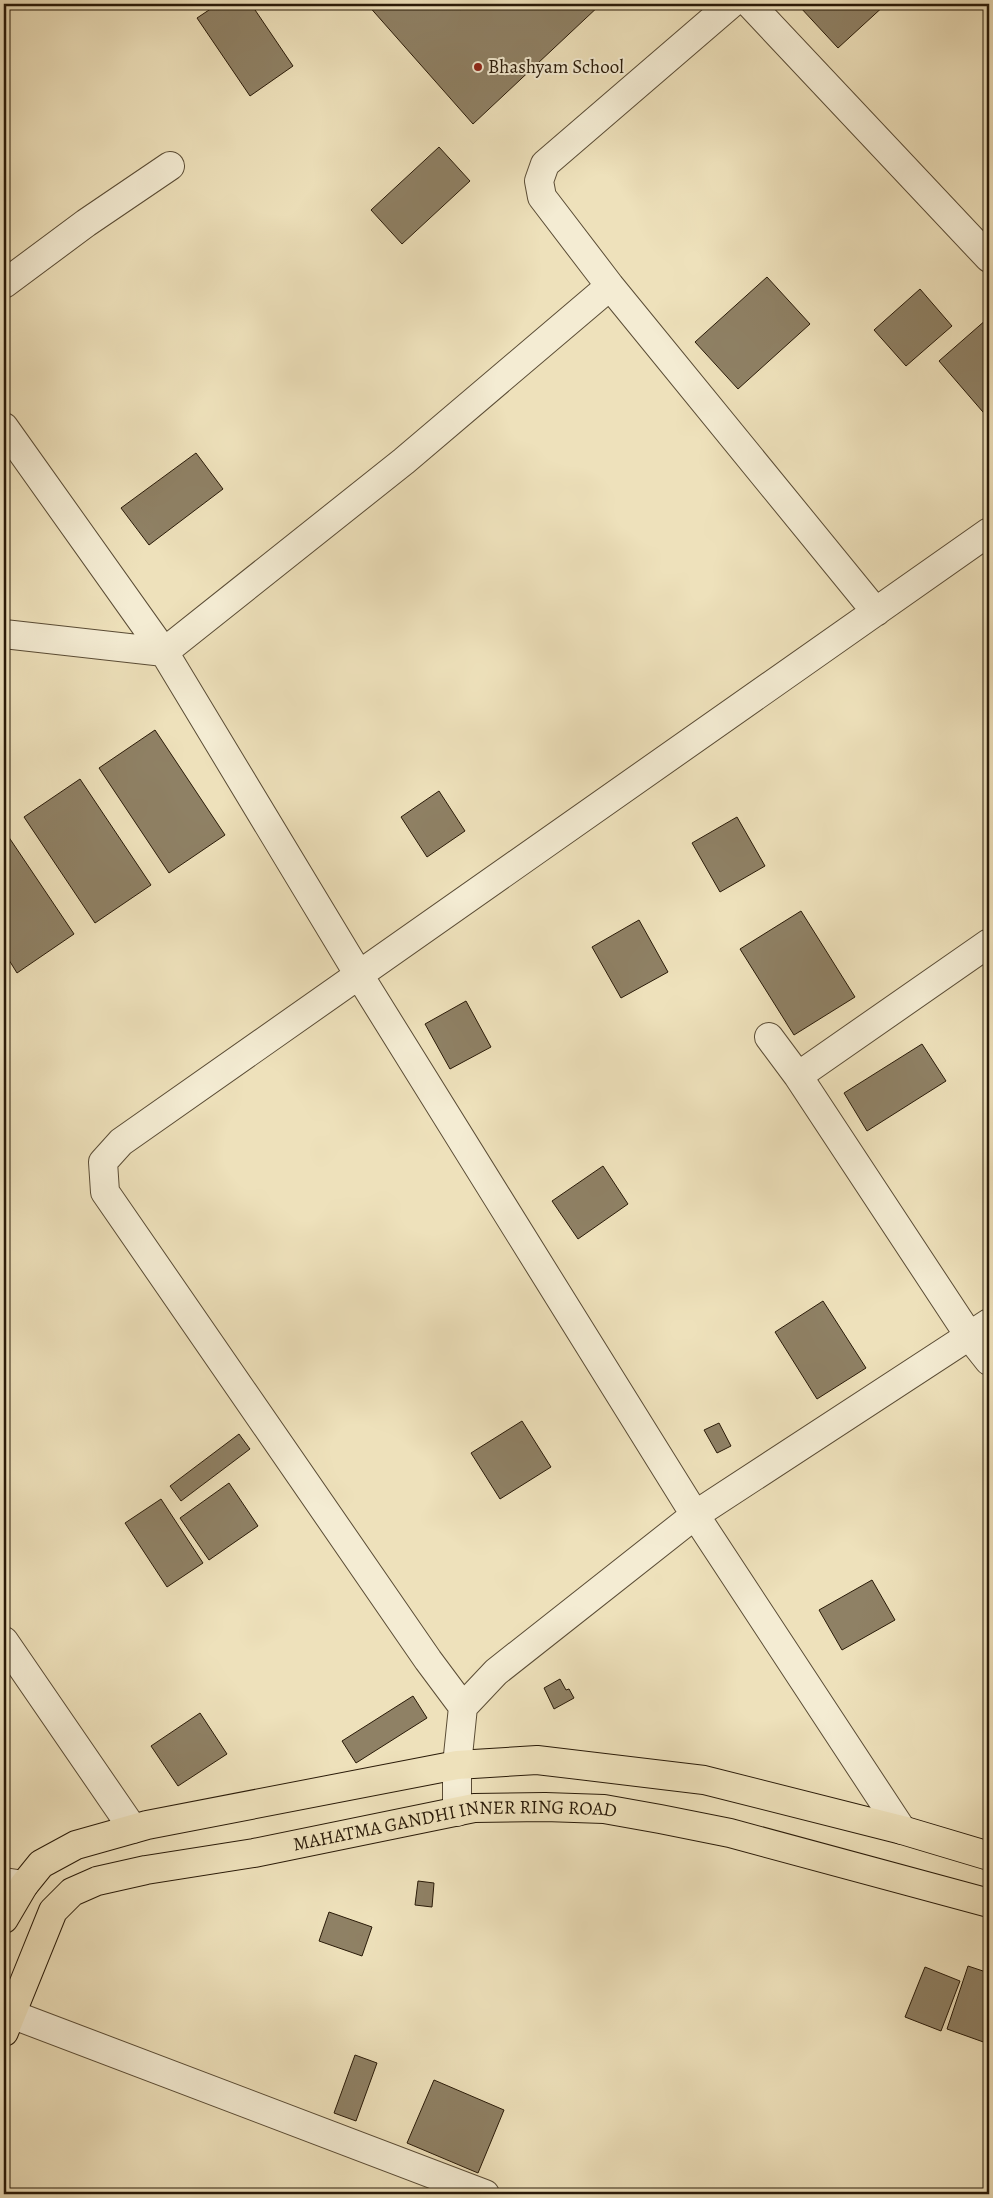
<svg xmlns="http://www.w3.org/2000/svg" width="993" height="2198" viewBox="0 0 993 2198" font-family="Alegreya,serif">
	<style>
		.building { fill: #8f8165; stroke: #291a08 }
		.lines { fill: none; stroke-linecap: round; stroke-linejoin: round }
		.minor-casing { stroke: #5a4c35; stroke-width: 30 }
		.major-casing { stroke: #291a08; stroke-width: 30 }
		.minor { stroke: #f4ecd3; stroke-width: 28 }
		.major { stroke: #eee1bb; stroke-width: 28 }
		.poi-dot { fill: #8f2418; stroke: #f4ecd3; stroke-width: 2 }
		.labels { text-anchor: middle; dominant-baseline: central; stroke-width: 4; stroke-linejoin: round; paint-order: stroke }
		.poi-label { font-size: 19px; fill: #291a08; stroke: #f4ecd3; text-anchor: start }
		.street-label { font-size: 19px; fill: #291a08; stroke: #f4ecd3 }
	</style>
	<rect width="100%" height="100%" fill="#eee1bb"/>
	<filter id="stains"><feTurbulence type="fractalNoise" baseFrequency=".004" numOctaves="4"/><feColorMatrix values="0 0 0 0 .2 0 0 0 0 .09 0 0 0 0 .02 0 0 0 .5 -.17"/></filter>
	<radialGradient id="worn" r=".72"><stop offset=".6" stop-color="#630" stop-opacity="0"/><stop offset="1" stop-color="#630" stop-opacity=".3"/></radialGradient>
	<path class="building" d="M 218,4 L 251,4 L 293,66 L 250,96 L 197,18 Z
		M 367,4 L 454,4 L 460,10 L 467,4 L 601,4 L 473,124 Z
		M 804,4 L 886,4 L 838,48 L 800,7 Z
		M 439,147 L 470,181 L 402,244 L 371,210 Z
		M 767,277 L 810,324 L 738,389 L 695,342 Z
		M 920,289 L 952,326 L 906,366 L 874,330 Z
		M 987,319 L 989,323 L 989,419 L 939,361 Z
		M 196,453 L 223,489 L 149,545 L 121,508 Z
		M 155,730 L 225,835 L 169,873 L 99,768 Z
		M 80,779 L 151,885 L 95,923 L 24,817 Z
		M 439,791 L 465,831 L 427,857 L 401,817 Z
		M 737,817 L 765,866 L 720,892 L 692,843 Z
		M 4,830 L 74,934 L 17,973 L 4,952 Z
		M 801,911 L 855,997 L 794,1035 L 740,949 Z
		M 639,920 L 668,972 L 621,998 L 592,947 Z
		M 466,1001 L 491,1047 L 450,1069 L 425,1024 Z
		M 922,1044 L 946,1081 L 867,1131 L 844,1093 Z
		M 603,1166 L 628,1204 L 578,1239 L 552,1201 Z
		M 823,1301 L 866,1368 L 817,1399 L 775,1332 Z
		M 522,1421 L 551,1467 L 500,1499 L 471,1453 Z
		M 719,1423 L 731,1446 L 717,1453 L 704,1430 Z
		M 239,1434 L 250,1449 L 181,1501 L 170,1486 Z
		M 229,1483 L 258,1526 L 209,1560 L 180,1518 Z
		M 161,1499 L 203,1563 L 167,1587 L 125,1523 Z
		M 872,1580 L 895,1620 L 842,1650 L 819,1610 Z
		M 560,1679 L 566,1690 L 569,1689 L 574,1698 L 554,1709 L 544,1688 Z
		M 413,1696 L 427,1718 L 356,1763 L 342,1741 Z
		M 200,1713 L 227,1754 L 178,1786 L 151,1746 Z
		M 418,1881 L 434,1883 L 432,1907 L 415,1905 Z
		M 329,1912 L 372,1927 L 362,1956 L 319,1941 Z
		M 968,1966 L 989,1973 L 989,2044 L 947,2029 Z
		M 925,1967 L 960,1981 L 941,2031 L 905,2017 Z
		M 355,2055 L 377,2063 L 356,2121 L 334,2113 Z
		M 434,2080 L 504,2110 L 478,2173 L 407,2143 Z"/>
	<g class="lines">
		<defs>
			<path id="minor" d="M 731,4 L 545,164 L 539,181 L 542,197 L 610,286 L 876,612
				M 750,4 L 989,258
				M 4,284 L 86,223 L 170,166
				M 4,427 L 164,652 L 359,975 L 695,1515 L 902,1830
				M 4,634 L 164,652 L 404,461 L 610,286
				M 769,1037 L 798,1076 L 970,1337 L 989,1361
				M 798,1076 L 989,943
				M 4,1641 L 133,1829
				M 463,1707 L 428,1660 L 105,1192 L 103,1162 L 121,1142 L 989,532
				M 457,1812 L 457,1765 L 463,1707 L 496,1672 L 695,1515 L 989,1323
				M 4,1882 L 24,1885
				M 11,2014 L 485,2194"/>
			<g id="major">
				<path d="M 4,1919 L 24,1885 L 41,1864 L 76,1845 L 147,1825 L 457,1765 L 537,1760 L 704,1780 L 902,1830 L 989,1856"/>
				<path id="s1" d="M 4,2032 L 53,1911 L 72,1892 L 97,1881 L 146,1870 L 254,1853 L 474,1808 L 545,1807 L 604,1809 L 660,1819 L 730,1833 L 989,1903"/>
			</g>
		</defs>
		<use href="#minor" class="minor-casing"/>
		<use href="#major" class="major-casing"/>
		<use href="#minor" class="minor"/>
		<use href="#major" class="major"/>
	</g>
	<circle class="poi-dot" cx="478" cy="67" r="5"/>
	<g class="labels">
		<g class="poi-label">
			<text x="488" y="67">Bhashyam School</text>
		</g>
		<g class="street-label">
			<text stroke="none"><textPath href="#s1" startOffset="548">MAHATMA GANDHI INNER RING ROAD</textPath></text>
		</g>
	</g>
	<rect width="993" height="2198" fill="none" stroke="#eee1bb" stroke-width="20"/>
	<rect x="5" y="5" width="983" height="2188" fill="none" stroke="#291a08" stroke-width="2.5"/>
	<rect x="10" y="10" width="973" height="2178" fill="none" stroke="#291a08"/>
	<rect width="100%" height="100%" filter="url(#stains)"/>
	<rect width="100%" height="100%" fill="url(#worn)"/>
</svg>
